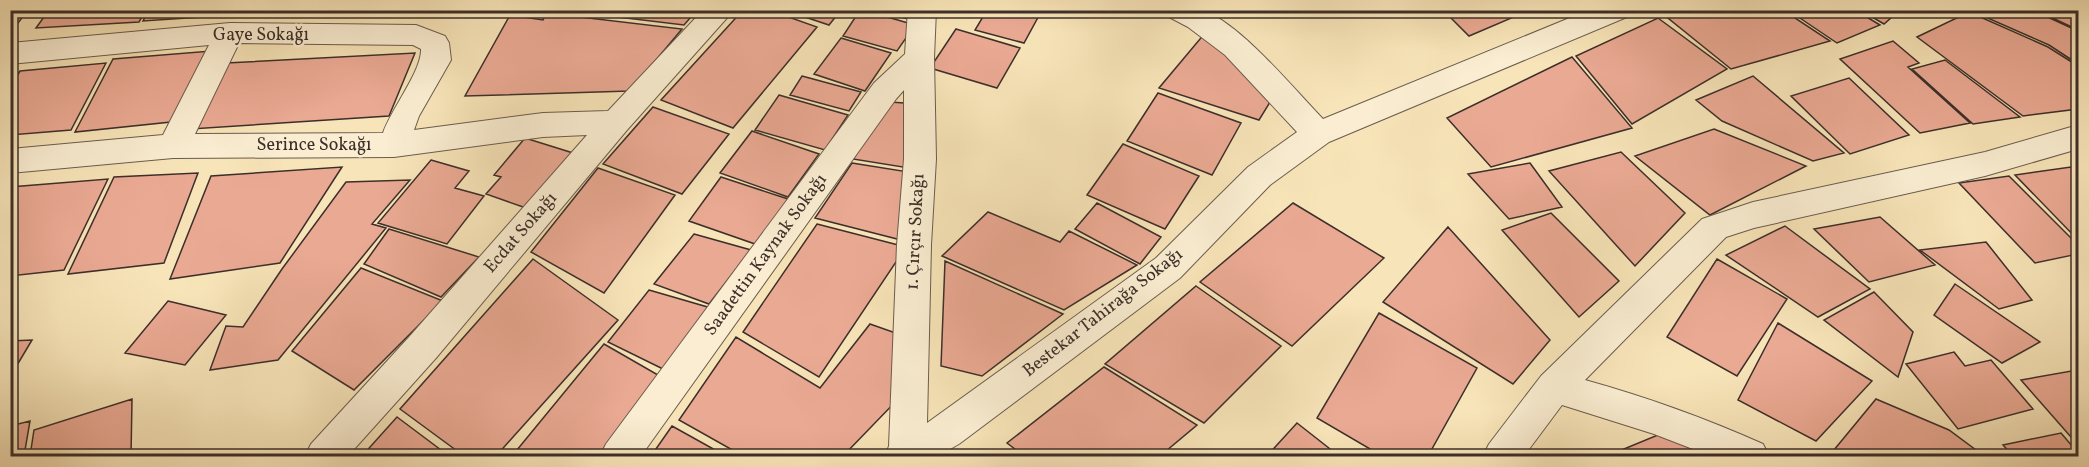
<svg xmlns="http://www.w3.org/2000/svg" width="2089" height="467" viewBox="0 0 2089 467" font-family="Vollkorn,serif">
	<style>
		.building { fill: #eaa993; stroke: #3c2f2a; stroke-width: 1.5 }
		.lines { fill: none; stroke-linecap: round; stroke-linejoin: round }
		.street-casing { stroke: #6b5c4e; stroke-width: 2 }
		.street { fill: #faedd1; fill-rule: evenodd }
		.labels { text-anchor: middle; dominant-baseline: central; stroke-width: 5; stroke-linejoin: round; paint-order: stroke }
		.street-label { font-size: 18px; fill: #3c2f2a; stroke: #faedd1 }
	</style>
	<rect width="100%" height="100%" fill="#f7e4b8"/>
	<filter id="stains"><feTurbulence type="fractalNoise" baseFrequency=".00333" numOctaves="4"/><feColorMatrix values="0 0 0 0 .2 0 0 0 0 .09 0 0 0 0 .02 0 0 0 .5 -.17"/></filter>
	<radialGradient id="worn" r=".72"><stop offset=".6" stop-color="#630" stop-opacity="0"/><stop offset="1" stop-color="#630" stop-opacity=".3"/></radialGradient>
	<path class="building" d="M 10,10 L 28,10 L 15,27 L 10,29 Z
		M 49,10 L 146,10 L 139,22 L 36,28 Z
		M 149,10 L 236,10 L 233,15 L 143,21 Z
		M 559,10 L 697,10 L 684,25 Z
		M 743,10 L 769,10 L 817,27 L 733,128 L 661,100 Z
		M 784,10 L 841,10 L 829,25 Z
		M 860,10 L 863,10 L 915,25 L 897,51 L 843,36 Z
		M 870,10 L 913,10 L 913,20 Z
		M 987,10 L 1042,10 L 1024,43 L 975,30 Z
		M 1443,10 L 1530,10 L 1469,36 Z
		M 1670,10 L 1783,10 L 1830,41 L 1731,69 L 1663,14 Z
		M 1788,10 L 1855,10 L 1880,25 L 1837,43 Z
		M 1860,10 L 1900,10 L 1884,24 Z
		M 1988,10 L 2032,10 L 2078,31 L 2078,64 L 2049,45 L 1983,16 Z
		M 2043,10 L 2078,10 L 2078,30 L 2042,13 Z
		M 1969,12 L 2048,47 L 2078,66 L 2078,109 L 2023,116 L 1917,37 Z
		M 546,13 L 682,29 L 630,91 L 465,96 L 510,15 L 543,20 Z
		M 1658,18 L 1727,69 L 1632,124 L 1576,56 Z
		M 956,29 L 1020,48 L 997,88 L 930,68 Z
		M 1205,33 L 1275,94 L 1259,120 L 1159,88 Z
		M 841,38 L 891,53 L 865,91 L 814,74 Z
		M 1893,41 L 1919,63 L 1908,67 L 1970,123 L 1920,133 L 1840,59 Z
		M 211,51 L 171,122 L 75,132 L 113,59 Z
		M 415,53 L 389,116 L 191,129 L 226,63 Z
		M 1572,57 L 1632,128 L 1491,167 L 1447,118 Z
		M 1945,60 L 2020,117 L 1973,124 L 1912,69 Z
		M 106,63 L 71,130 L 10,135 L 10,88 L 20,71 Z
		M 802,76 L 861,92 L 849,111 L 790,95 Z
		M 1753,76 L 1844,153 L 1813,161 L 1722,121 L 1696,100 Z
		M 1849,78 L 1909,135 L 1850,154 L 1791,96 Z
		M 1158,93 L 1241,123 L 1212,175 L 1127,141 Z
		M 779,95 L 848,115 L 825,150 L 755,130 Z
		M 890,102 L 918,104 L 915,169 L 853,159 Z
		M 653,107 L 729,134 L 682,194 L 603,164 Z
		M 1714,129 L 1806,166 L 1710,215 L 1635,156 Z
		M 752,131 L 819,154 L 788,197 L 720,173 Z
		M 525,138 L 573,153 L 529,209 L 486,194 L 501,177 L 494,175 Z
		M 1123,144 L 1199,176 L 1165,229 L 1087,195 Z
		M 1621,152 L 1685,213 L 1635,266 L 1549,171 Z
		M 431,160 L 469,171 L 455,188 L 484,196 L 447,244 L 378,223 Z
		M 852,163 L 915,173 L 905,241 L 815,218 Z
		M 1530,163 L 1562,207 L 1509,219 L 1468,174 Z
		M 342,167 L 280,263 L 170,279 L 211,176 Z
		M 2071,167 L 2078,174 L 2078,240 L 2015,175 Z
		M 598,168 L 675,195 L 604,293 L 531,252 Z
		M 198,173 L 164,263 L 68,274 L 114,177 Z
		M 2009,176 L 2078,245 L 2078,254 L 2035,263 L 1959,183 Z
		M 721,177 L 788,199 L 758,245 L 689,221 Z
		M 108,179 L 64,270 L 10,276 L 10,187 Z
		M 410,180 L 372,224 L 386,228 L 278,360 L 210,370 L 226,326 L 243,327 L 282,269 L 346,182 Z
		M 1097,203 L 1161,237 L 1140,264 L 1075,229 Z
		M 1293,203 L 1384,258 L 1292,346 L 1200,282 Z
		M 988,212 L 1060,242 L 1069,231 L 1137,265 L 1064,310 L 942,256 Z
		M 1551,213 L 1619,281 L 1579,317 L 1502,230 Z
		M 1880,217 L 1935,265 L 1869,282 L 1814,229 Z
		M 817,224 L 906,247 L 819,377 L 743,332 Z
		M 1785,226 L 1870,289 L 1818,317 L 1726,255 Z
		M 1448,227 L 1550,340 L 1513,384 L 1383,302 Z
		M 389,229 L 479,257 L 441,297 L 364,264 Z
		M 694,234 L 751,250 L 709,304 L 654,284 Z
		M 1986,242 L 2032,300 L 1999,309 L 1920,250 Z
		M 533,259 L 618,320 L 496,456 L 464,456 L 400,409 Z
		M 1717,259 L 1787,299 L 1737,376 L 1667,337 Z
		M 945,261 L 1063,314 L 982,376 L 941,366 Z
		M 361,268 L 443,301 L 354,390 L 292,351 Z
		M 1955,284 L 2040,342 L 2002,363 L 1934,315 Z
		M 1196,286 L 1281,346 L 1204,423 L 1105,364 Z
		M 649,290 L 711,308 L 663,369 L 608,342 Z
		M 1874,292 L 1913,332 L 1898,377 L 1824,320 Z
		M 168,301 L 226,315 L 185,365 L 125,353 Z
		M 1379,313 L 1477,368 L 1428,456 L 1382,456 L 1317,418 Z
		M 1778,323 L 1872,381 L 1816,441 L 1738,400 Z
		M 870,324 L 907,337 L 903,394 L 843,456 L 743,456 L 679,420 L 736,337 L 820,388 Z
		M 32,340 L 10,377 L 10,341 Z
		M 604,344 L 658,375 L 603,456 L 512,456 Z
		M 1954,352 L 1965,366 L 1991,360 L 2033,409 L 1958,429 L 1906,364 Z
		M 1104,367 L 1197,425 L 1160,456 L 1024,456 L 1007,443 Z
		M 2077,370 L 2078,372 L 2078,445 L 2021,380 Z
		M 132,399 L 131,456 L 30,456 L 34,430 Z
		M 1876,399 L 1949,430 L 1984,456 L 1829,456 Z
		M 397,417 L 449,456 L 362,456 Z
		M 30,421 L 24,456 L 10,456 L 10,426 Z
		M 1297,423 L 1339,456 L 1267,456 Z
		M 672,426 L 726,456 L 651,456 Z
		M 1665,432 L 1721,456 L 1607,456 Z
		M 2061,433 L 2078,453 L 2078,456 L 2013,456 L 2003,445 Z"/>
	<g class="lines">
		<defs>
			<path id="street" d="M 703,10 L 734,10 L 627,130 L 436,358 L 348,456 L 305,456 L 311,444 L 410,336 L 587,135 L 543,137 L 394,157 L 173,158 L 10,173 L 10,149 L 163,135 L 209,45 L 10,64 L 10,43 L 230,23 L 416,25 L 445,36 L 449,43 L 451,60 L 419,116 L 414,130 L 543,113 L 608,111 ZM 239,43 L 413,45 L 421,49 C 422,71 391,109 383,133 L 195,134 Z
				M 908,10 L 936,10 L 934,58 L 936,159 L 931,245 L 927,423 L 1156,258 L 1248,167 L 1297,132 L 1225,55 L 1188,27 L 1169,17 L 1165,10 C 1177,10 1196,7 1207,12 C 1245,29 1293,88 1323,119 L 1589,10 L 1631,10 L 1627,17 L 1329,142 L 1270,185 L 1180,278 L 959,444 L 938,456 L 885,456 L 889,446 L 897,245 L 904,159 L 904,90 L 896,99 L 641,456 L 600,456 L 606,444 L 874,83 L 905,54 Z
				M 2078,125 L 2078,149 L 1985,176 L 1754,228 L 1726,237 L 1585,380 C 1646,397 1705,418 1763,444 L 1769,456 L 1711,456 L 1654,434 L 1562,405 L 1524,456 L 1483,456 L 1489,444 L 1541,376 L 1702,219 L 1753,202 L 1985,152 Z"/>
		</defs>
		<use href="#street" class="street-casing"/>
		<use href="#street" class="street"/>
	</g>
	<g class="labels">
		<g class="street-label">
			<text x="261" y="35">Gaye Sokağı</text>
			<text x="314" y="145">Serince Sokağı</text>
			<text transform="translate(916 232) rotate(-87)">1. Çırçır Sokağı</text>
			<text transform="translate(521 233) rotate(-49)">Ecdat Sokağı</text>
			<text transform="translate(766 255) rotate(-54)">Saadettin Kaynak Sokağı</text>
			<text transform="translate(1103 313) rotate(-38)">Bestekar Tahirağa Sokağı</text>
		</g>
	</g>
	<rect width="2089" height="467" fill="none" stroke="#f7e4b8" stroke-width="36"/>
	<rect x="12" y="12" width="2065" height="443" fill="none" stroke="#3c2f2a" stroke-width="3"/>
	<rect x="18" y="18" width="2053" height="431" fill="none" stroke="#3c2f2a" stroke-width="1.5"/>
	<rect width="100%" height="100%" filter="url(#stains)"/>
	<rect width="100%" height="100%" fill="url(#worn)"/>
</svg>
